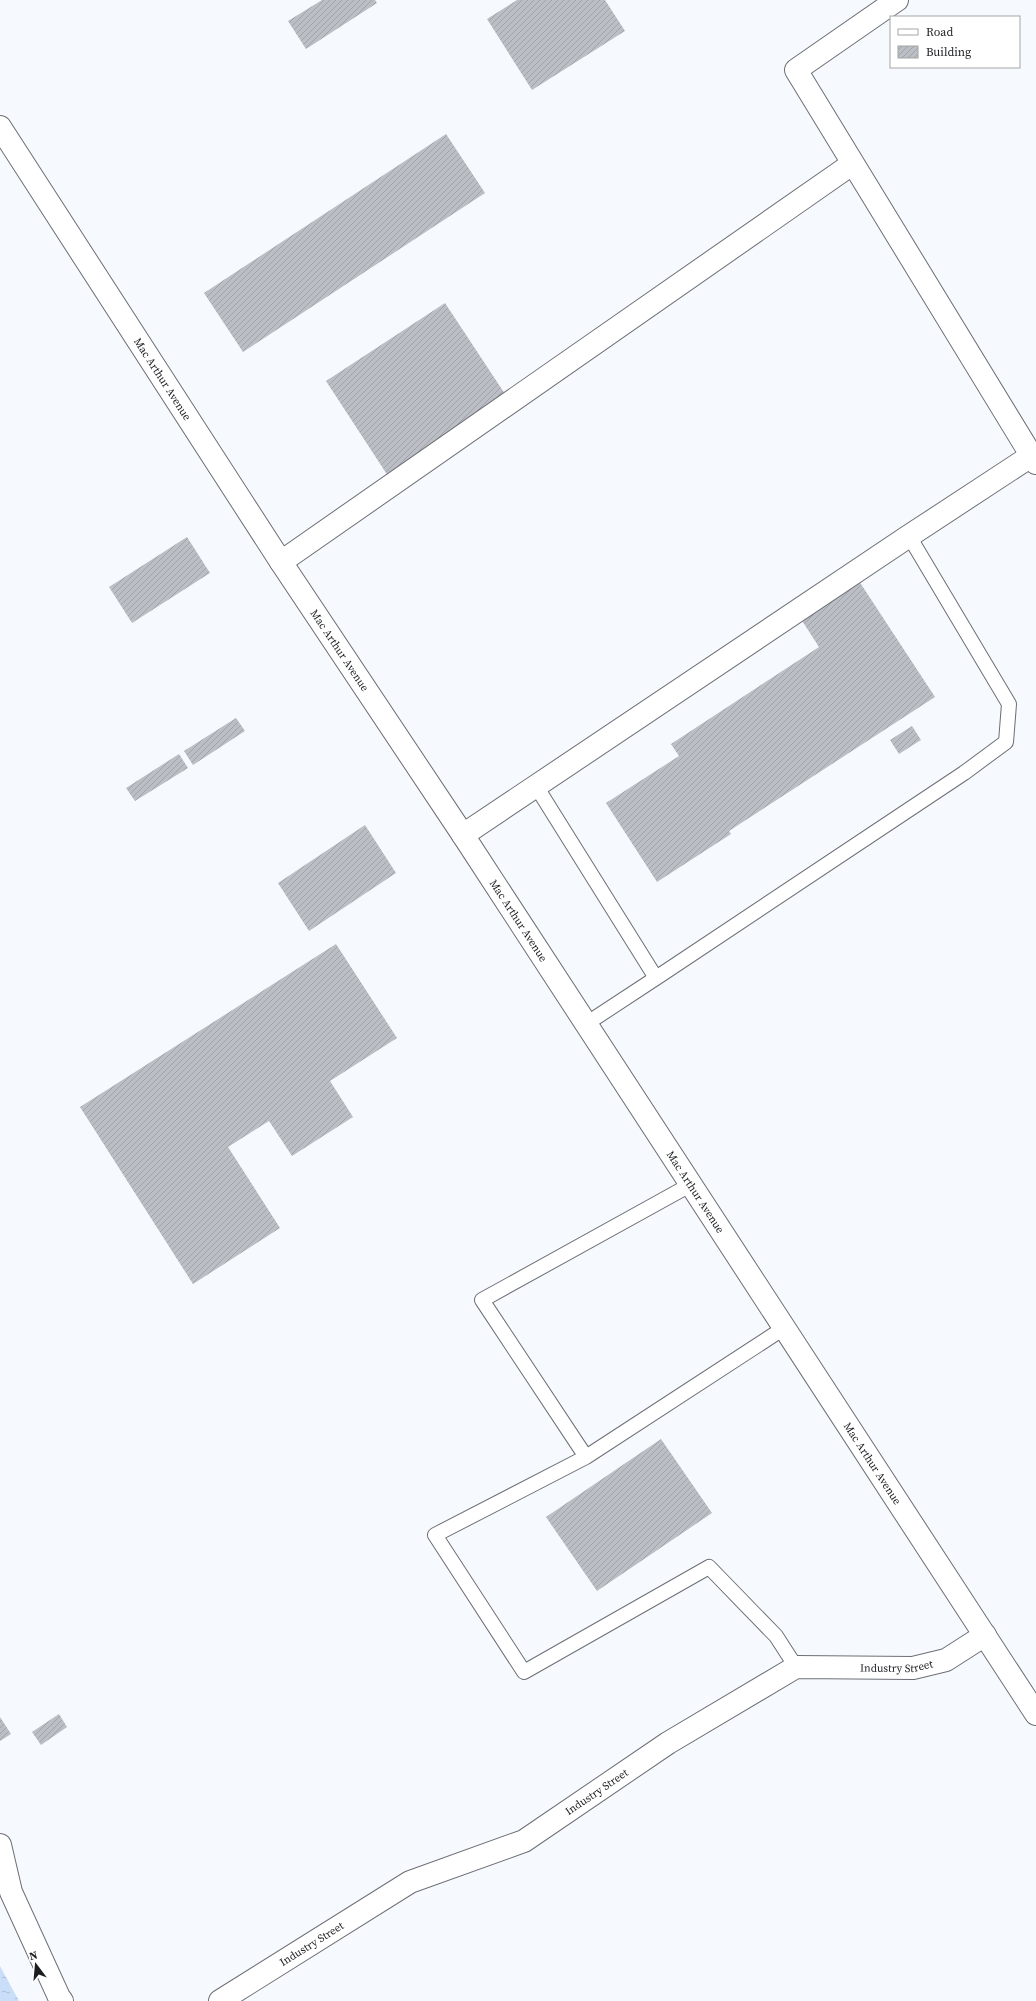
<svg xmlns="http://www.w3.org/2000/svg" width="1036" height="2001" viewBox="0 0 1036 2001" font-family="'Source Serif 4',serif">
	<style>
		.water { fill: url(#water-ripples) }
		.building { fill: url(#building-hatch) }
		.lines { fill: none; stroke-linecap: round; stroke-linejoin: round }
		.service-casing { stroke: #6c6f75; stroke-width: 16 }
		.minor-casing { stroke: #6c6f75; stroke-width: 24 }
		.tertiary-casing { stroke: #6c6f75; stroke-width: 24 }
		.service { stroke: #fff; stroke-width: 14 }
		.minor { stroke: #fff; stroke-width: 22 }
		.tertiary { stroke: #fff; stroke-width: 22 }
		.labels { text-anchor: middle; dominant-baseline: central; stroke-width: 3; stroke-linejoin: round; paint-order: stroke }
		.street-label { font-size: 11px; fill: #1c1d20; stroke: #fff }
	</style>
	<defs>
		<pattern id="water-ripples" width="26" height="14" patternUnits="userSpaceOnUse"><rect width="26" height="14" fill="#cadefa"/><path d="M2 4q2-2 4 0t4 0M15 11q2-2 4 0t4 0" fill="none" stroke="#adbed6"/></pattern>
		<pattern id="building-hatch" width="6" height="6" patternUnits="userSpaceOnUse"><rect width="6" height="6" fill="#bbbfc5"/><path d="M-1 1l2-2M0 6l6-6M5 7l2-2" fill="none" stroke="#a0a4a9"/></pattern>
	</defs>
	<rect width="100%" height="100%" fill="#f6f9fe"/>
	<path class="water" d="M 0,1966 L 19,2001 L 0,2001 Z"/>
	<path class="building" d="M 322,0 L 375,0 L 377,3 L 306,49 L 288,21 Z
		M 517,0 L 605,0 L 625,31 L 532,90 L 487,19 Z
		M 446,134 L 485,193 L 243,352 L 204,293 Z
		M 445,303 L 507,397 L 388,476 L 326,381 Z
		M 187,537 L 210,573 L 132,623 L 109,587 Z
		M 857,578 L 935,697 L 729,831 L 731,834 L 657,882 L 606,803 L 679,756 L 671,744 L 819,647 L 799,616 Z
		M 236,718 L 245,731 L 193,765 L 184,751 Z
		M 912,726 L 921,740 L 899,754 L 890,740 Z
		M 179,754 L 188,768 L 135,801 L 126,788 Z
		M 365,825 L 396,873 L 309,931 L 278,883 Z
		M 336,944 L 397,1038 L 330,1081 L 353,1117 L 292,1156 L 269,1121 L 228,1147 L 280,1228 L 193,1284 L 80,1107 Z
		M 661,1439 L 712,1513 L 597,1591 L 546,1517 Z
		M 59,1714 L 67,1727 L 41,1745 L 32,1732 Z
		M 0,1717 L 11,1734 L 0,1741 Z"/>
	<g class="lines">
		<defs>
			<path id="service" d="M 536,786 L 656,978 L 586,1024
				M 656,978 L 964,773 L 1006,742 L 1009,704 L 909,536
				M 690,1185 L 482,1300 L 586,1457 L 784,1328
				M 586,1457 L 435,1535 L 524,1672 L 709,1567 L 776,1636 L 796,1667"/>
			<g id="minor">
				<path d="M 897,0 L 796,70 L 1036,463"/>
				<path d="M 281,562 L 852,164"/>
				<path d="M 463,835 L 909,536 L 1031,456"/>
				<path d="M 0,1845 L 11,1892 L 59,1997 L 62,2001"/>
				<path id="s1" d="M 220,2001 L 410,1882 L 524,1841 L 668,1743 L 796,1667 L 913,1668 L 946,1660 L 985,1635"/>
			</g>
			<g id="tertiary">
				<path id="s2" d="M 0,127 L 281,562 L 463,835 L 1036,1714"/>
			</g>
		</defs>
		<use href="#service" class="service-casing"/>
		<use href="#minor" class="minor-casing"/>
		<use href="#tertiary" class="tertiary-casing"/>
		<use href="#service" class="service"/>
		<use href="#minor" class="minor"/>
		<use href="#tertiary" class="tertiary"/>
	</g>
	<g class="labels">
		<g class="street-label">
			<text stroke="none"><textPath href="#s2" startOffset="300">Mac Arthur Avenue</textPath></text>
			<text stroke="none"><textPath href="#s2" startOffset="624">Mac Arthur Avenue</textPath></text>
			<text stroke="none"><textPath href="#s2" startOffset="948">Mac Arthur Avenue</textPath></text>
			<text stroke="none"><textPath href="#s2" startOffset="1272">Mac Arthur Avenue</textPath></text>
			<text stroke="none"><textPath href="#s2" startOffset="1596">Mac Arthur Avenue</textPath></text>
			<text stroke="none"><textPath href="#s1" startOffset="769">Industry Street</textPath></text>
			<text stroke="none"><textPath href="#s1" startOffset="433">Industry Street</textPath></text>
			<text stroke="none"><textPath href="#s1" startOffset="108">Industry Street</textPath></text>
		</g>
	</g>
	<rect x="890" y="16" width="130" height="52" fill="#ffffff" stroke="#a4a5a6"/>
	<rect x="898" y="29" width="20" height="6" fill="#ffffff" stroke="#a4a5a6"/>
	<text x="926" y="36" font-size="12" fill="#1c1d20">Road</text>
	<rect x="898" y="46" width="20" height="12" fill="url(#building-hatch)" stroke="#a4a5a6"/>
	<text x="926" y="56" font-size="12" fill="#1c1d20">Building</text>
	<g transform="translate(36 1965) rotate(344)" stroke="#ffffff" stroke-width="3" paint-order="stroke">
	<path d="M0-3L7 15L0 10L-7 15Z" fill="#1c1d20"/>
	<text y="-6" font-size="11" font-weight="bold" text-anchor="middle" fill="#1c1d20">N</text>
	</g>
</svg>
